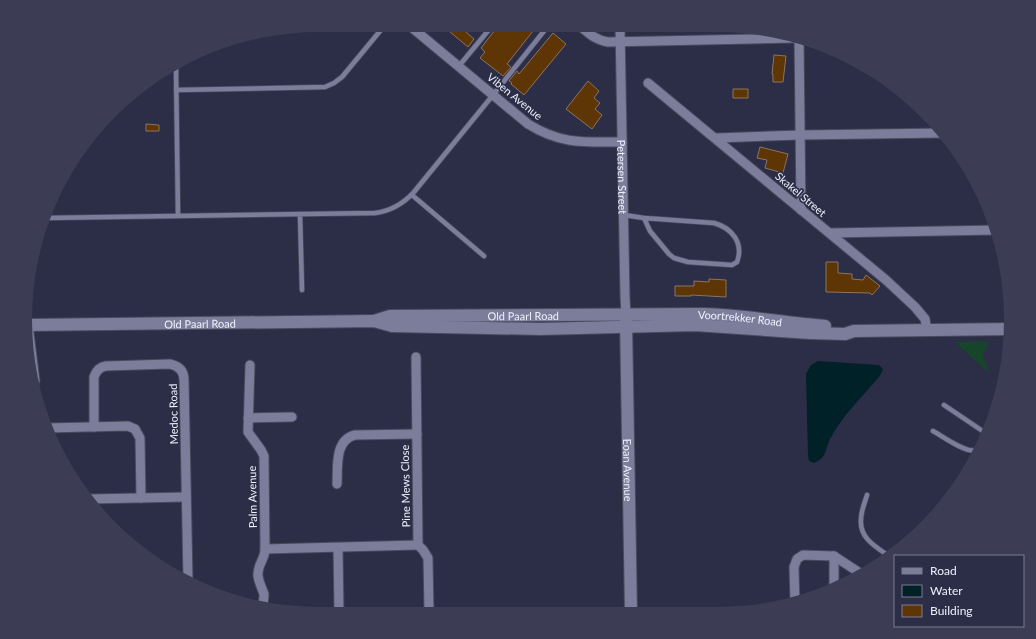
<svg xmlns="http://www.w3.org/2000/svg" width="1036" height="639" viewBox="0 0 1036 639" font-family="Lato,sans-serif">
	<style>
		.green { fill: #17452c }
		.water { fill: #002128 }
		.building { fill: #5e3505; stroke: #8c745e }
		.lines { fill: none; stroke-linecap: round; stroke-linejoin: round }
		.lane-casing { stroke: #494a5d; stroke-width: 6 }
		.street-casing { stroke: #494a5d; stroke-width: 11 }
		.secondary-casing { stroke: #494a5d; stroke-width: 14 }
		.lane { stroke: #7b7d9a; stroke-width: 4.5 }
		.street { stroke: #7b7d9a; stroke-width: 9 }
		.secondary { stroke: #7b7d9a; stroke-width: 12 }
		.labels { text-anchor: middle; dominant-baseline: central; stroke-width: 3.5; stroke-linejoin: round; paint-order: stroke }
		.street-label { font-size: 11px; fill: #eff0fd; stroke: #2c2d46 }
	</style>
	<rect width="100%" height="100%" fill="#2c2d46"/>
	<path class="green" d="M 987,341 L 988,343 L 983,357 L 990,374 L 958,345 L 958,342 Z"/>
	<path class="water" d="M 818,361 L 879,365 L 882,368 L 883,370 L 879,377 C 862,397 842,416 830,439 C 825,450 827,458 814,463 L 809,461 L 808,455 L 806,374 L 811,365 Z"/>
	<path class="building" d="M 443,26 L 470,26 L 466,32 L 474,39 L 468,47 Z
		M 498,26 L 526,26 L 533,31 L 507,64 L 511,67 L 503,76 L 480,58 L 485,52 L 481,48 Z
		M 553,33 L 566,44 L 524,95 L 511,84 L 512,83 L 509,81 L 517,71 L 519,74 Z
		M 774,55 L 786,56 L 783,82 L 773,82 L 773,74 L 772,74 Z
		M 588,81 L 599,91 L 594,98 L 600,103 L 595,109 L 602,115 L 592,129 L 566,109 Z
		M 733,89 L 748,89 L 748,98 L 733,98 Z
		M 146,124 L 159,125 L 159,131 L 146,131 Z
		M 760,147 L 788,154 L 783,173 L 765,168 L 767,160 L 757,158 Z
		M 826,262 L 838,262 L 838,273 L 852,274 L 852,279 L 863,280 L 866,275 L 880,286 L 872,295 L 870,293 L 826,292 Z
		M 709,279 L 726,280 L 726,297 L 691,295 L 691,296 L 675,296 L 675,286 L 694,286 L 694,281 L 709,282 Z"/>
	<g class="lines">
		<defs>
			<path id="lane" d="M 459,66 L 492,26
				M 176,67 L 178,216
				M 176,90 L 325,87 L 334,83 L 342,77 L 385,25
				M 79,151 L 80,151
				M 412,195 L 484,256
				M 300,214 L 302,290
				M 624,215 L 644,218 L 650,231 L 669,254 L 674,258 L 688,262 L 732,265 L 737,262 C 744,243 732,228 714,223 L 644,218
				M 44,218 L 375,213 C 391,211 403,204 414,192 L 493,95 L 548,26
				M 26,314 L 28,324
				M 944,405 L 987,434
				M 933,431 C 942,436 967,454 976,450 C 980,448 982,443 984,440
				M 867,495 C 865,502 861,511 861,519 C 859,538 876,547 889,556"/>
			<g id="street">
				<path d="M 410,26 L 528,124 C 562,145 585,142 622,142"/>
				<path d="M 580,26 C 589,34 596,40 608,42 L 793,38"/>
				<path id="s1" d="M 620,27 L 625,297 L 626,315"/>
				<path d="M 799,39 L 801,210"/>
				<path d="M 648,83 L 886,280 L 915,307 L 925,319 L 927,330"/>
				<path d="M 716,138 L 800,135 L 943,133"/>
				<path d="M 830,233 L 997,230"/>
				<path d="M 28,325 L 35,381"/>
				<path d="M 416,357 L 418,545 L 423,550 L 428,558 L 429,612"/>
				<path d="M 250,365 L 248,432 L 261,450 L 264,456 L 265,549 C 265,560 257,564 258,576 C 259,583 262,588 264,594 C 264,598 263,603 263,607"/>
				<path d="M 248,418 L 292,417"/>
				<path d="M 94,427 L 94,377 C 96,371 99,367 106,366 L 170,364 C 179,366 184,371 184,380 L 188,580"/>
				<path d="M 47,428 L 128,426 L 135,429 L 140,438 L 141,498"/>
				<path d="M 337,484 C 338,468 334,440 355,435 L 417,434"/>
				<path d="M 89,499 L 186,497"/>
				<path d="M 338,548 L 339,612"/>
				<path d="M 265,549 L 418,545"/>
				<path d="M 834,587 L 834,556"/>
				<path d="M 795,603 L 794,567 L 797,559 L 803,555 L 834,556 L 863,575"/>
			</g>
			<g id="secondary">
				<path id="s2" d="M 626,320 L 631,613"/>
				<path id="s3" d="M 374,321 L 390,316 L 704,314 C 744,315 785,323 825,326"/>
				<path id="s4" d="M 26,325 L 374,321 L 392,326 L 540,329 L 695,325 L 810,333 L 845,334 L 854,331 L 1010,329"/>
			</g>
		</defs>
		<use href="#lane" class="lane-casing"/>
		<use href="#street" class="street-casing"/>
		<use href="#secondary" class="secondary-casing"/>
		<use href="#lane" class="lane"/>
		<use href="#street" class="street"/>
		<use href="#secondary" class="secondary"/>
	</g>
	<g class="labels">
		<g class="street-label">
			<text transform="translate(515 96) rotate(39)">Viben Avenue</text>
			<text stroke="none"><textPath href="#s1" startOffset="150">Petersen Street</textPath></text>
			<text transform="translate(801 194) rotate(40)">Skakel Street</text>
			<text stroke="none"><textPath href="#s3" startOffset="150">Old Paarl Road</textPath></text>
			<text stroke="none"><textPath href="#s3" startOffset="367">Voortrekker Road</textPath></text>
			<text stroke="none"><textPath href="#s4" startOffset="174">Old Paarl Road</textPath></text>
			<text transform="translate(173 414) rotate(-91)">Medoc Road</text>
			<text stroke="none"><textPath href="#s2" startOffset="150">Eoan Avenue</textPath></text>
			<text transform="translate(405 486) rotate(-91)">Pine Mews Close</text>
			<text transform="translate(252 497) rotate(-91)">Palm Avenue</text>
		</g>
	</g>
	<path d="M0 0H1036V639H0ZM319 32H717A287 287 0 0 1 1004 319V320A287 287 0 0 1 717 607H319A287 287 0 0 1 32 320V319A287 287 0 0 1 319 32Z" fill="#3c3d55" fill-rule="evenodd"/>
	<rect x="894" y="555" width="130" height="72" fill="#2c2d46" stroke="#7a7b8f"/>
	<rect x="902" y="568" width="20" height="6" fill="#7b7d9a" stroke="#7a7b8f"/>
	<text x="930" y="575" font-size="12" fill="#eff0fd">Road</text>
	<rect x="902" y="585" width="20" height="12" fill="#002128" stroke="#7a7b8f"/>
	<text x="930" y="595" font-size="12" fill="#eff0fd">Water</text>
	<rect x="902" y="605" width="20" height="12" fill="#5e3505" stroke="#7a7b8f"/>
	<text x="930" y="615" font-size="12" fill="#eff0fd">Building</text>
</svg>
